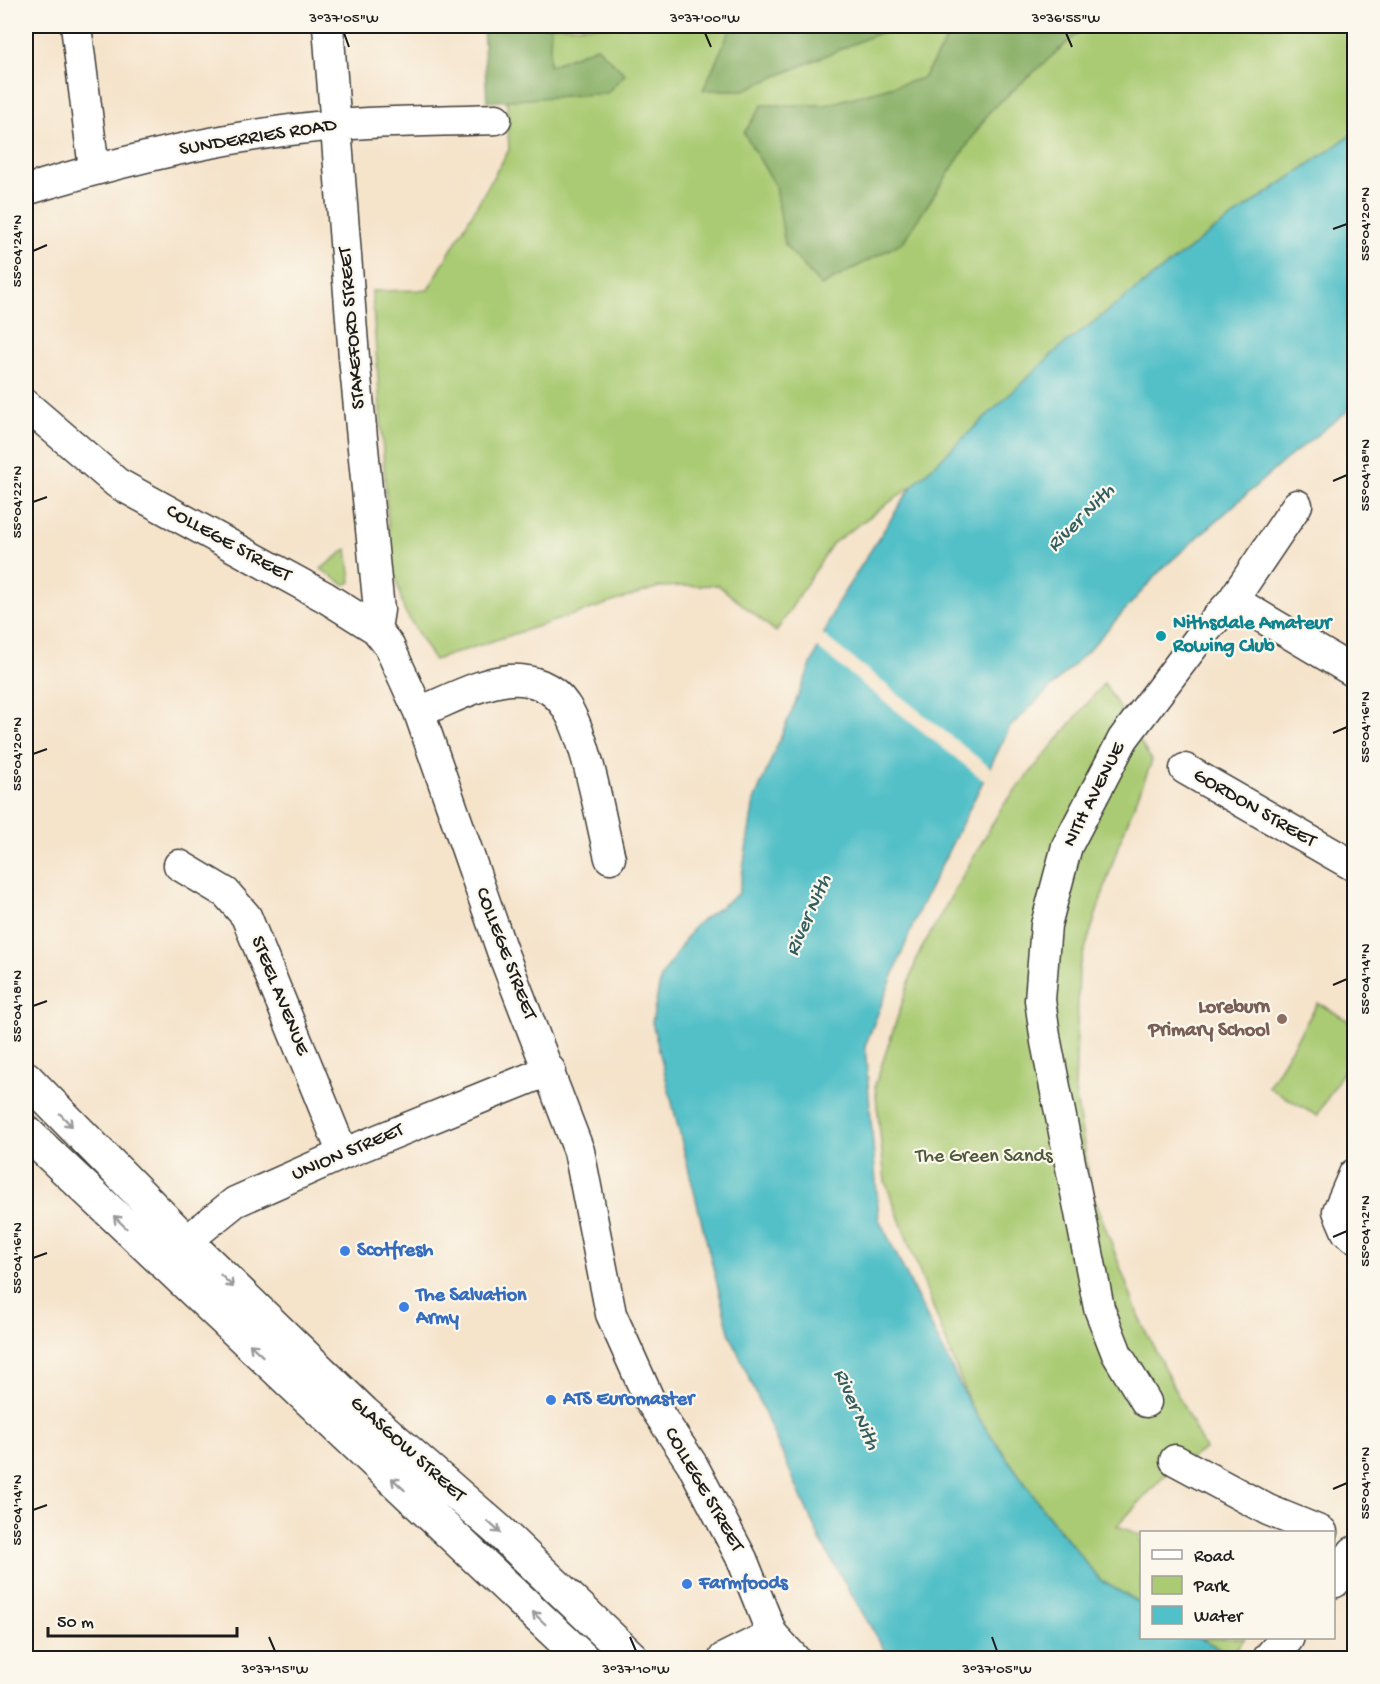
<svg xmlns="http://www.w3.org/2000/svg" width="1380" height="1684" viewBox="0 0 1380 1684" font-family="'Gochi Hand',sans-serif">
	<style>
		.green { fill: #aacb73; stroke: #637448; stroke-width: 1.5 }
		.forest { fill: #87af65; stroke: #526640; stroke-width: 1.5 }
		.water { fill: #52c0c8; stroke: #376e72; stroke-width: 1.5 }
		.pier { fill: #f5e3ca }
		.lines { fill: none; stroke-linecap: round; stroke-linejoin: round }
		.street-casing { stroke: #3d3a36; stroke-width: 33 }
		.primary-casing { stroke: #3d3a36; stroke-width: 36 }
		.street { stroke: #fff; stroke-width: 30 }
		.primary { stroke: #fff; stroke-width: 33 }
		.oneway { stroke: #999 }
		.ticks { fill: none; stroke: #1c1c1c; stroke-width: 2 }
		.culture-dot { fill: #0f9aa8; stroke: #fbf7ec; stroke-width: 2 }
		.education-dot { fill: #8d6e63; stroke: #fbf7ec; stroke-width: 2 }
		.shop-dot { fill: #3f7fe0; stroke: #fbf7ec; stroke-width: 2 }
		.labels { text-anchor: middle; dominant-baseline: central; stroke-width: 4.5; stroke-linejoin: round; paint-order: stroke }
		.street-label { font-size: 20px; fill: #1c1c1c; stroke: #fbf7ec }
		.culture-label { font-size: 20px; font-weight: bold; fill: #0d838f; stroke: #fbf7ec; text-anchor: start }
		.education-label { font-size: 20px; font-weight: bold; fill: #785e54; stroke: #fbf7ec; text-anchor: end }
		.park-label { font-size: 20px; fill: #4e593a; stroke: #fbf7ec }
		.shop-label { font-size: 20px; font-weight: bold; fill: #366cbe; stroke: #fbf7ec; text-anchor: start }
		.water-label { font-size: 21px; font-style: italic; fill: #325e61; stroke: #fbf7ec }
		.neatline { fill: none; stroke: #1c1c1c; stroke-width: 2 }
		.ticks-label { font-size: 15px; text-anchor: middle; fill: #1c1c1c }
	</style>
	<rect width="100%" height="100%" fill="#fbf7ec"/>
	<filter id="ink" filterUnits="userSpaceOnUse"><feTurbulence type="fractalNoise" baseFrequency=".0167" numOctaves="2"/><feDisplacementMap in="SourceGraphic" scale="12" xChannelSelector="R" yChannelSelector="G"/><feConvolveMatrix kernelMatrix="1 2 1 2 8 2 1 2 1" color-interpolation-filters="sRGB"/></filter>
	<filter id="wash" filterUnits="userSpaceOnUse"><feTurbulence type="fractalNoise" baseFrequency=".008" numOctaves="4" result="noise"/><feDisplacementMap in="SourceGraphic" scale="24" xChannelSelector="R" yChannelSelector="G"/><feGaussianBlur stdDeviation="1.35" result="paint"/><feColorMatrix in="noise" values="0 0 0 0 0 0 0 0 0 0 0 0 0 0 0 0 0 1.4 0 .05"/><feComposite in="paint" operator="in"/></filter>
	<g filter="url(#wash)">
		<rect width="100%" height="100%" fill="#f5e3ca"/>
		<path class="green" d="M 503,26 L 1354,26 L 1354,133 L 1211,232 L 1058,350 L 912,486 L 832,544 L 776,632 L 718,585 L 659,587 L 434,660 L 404,610 L 390,554 L 372,291 L 428,290 L 509,150 Z
			M 347,549 L 351,582 L 345,585 L 321,569 Z
			M 1104,683 L 1152,761 L 1118,846 L 1079,968 L 1075,1091 L 1091,1189 L 1140,1320 L 1205,1449 L 1167,1473 L 1117,1526 L 1141,1535 L 1141,1604 L 1100,1580 L 1043,1509 L 971,1407 L 885,1181 L 875,1085 L 918,955 L 1002,807 Z
			M 1318,1003 L 1354,1024 L 1354,1053 L 1317,1116 L 1268,1087 Z
			M 1200,1638 L 1245,1638 L 1231,1655 Z"/>
		<path class="forest" d="M 483,26 L 551,26 L 549,66 L 597,47 L 625,74 L 607,93 L 487,102 Z
			M 732,26 L 1086,26 L 990,111 L 903,242 L 821,286 L 785,245 L 776,187 L 744,133 L 762,105 L 825,105 L 923,78 L 946,41 L 886,30 L 744,90 L 703,90 Z"/>
		<path class="water" d="M 1354,133 L 1354,406 L 1284,461 L 1162,569 L 1087,652 L 1010,727 L 919,910 L 865,1046 L 879,1219 L 971,1407 L 1043,1509 L 1100,1580 L 1141,1604 L 1142,1638 L 1200,1638 L 1237,1658 L 889,1658 L 821,1542 L 729,1332 L 652,1022 L 661,977 L 694,926 L 739,893 L 754,801 L 836,605 L 912,486 L 1058,349 L 1211,232 Z"/>
		<path class="pier" d="M 821,633 L 992,769 L 986,782 L 816,647 Z"/>
	</g>
	<g filter="url(#ink)">
		<g class="lines">
			<defs>
				<path id="street" d="M 76,26 L 94,169
					M 328,26 L 354,357 L 379,610 L 376,629
					M 26,190 C 126,159 231,134 337,125 C 389,121 443,121 496,119
					M 26,405 L 117,483 L 325,597 L 376,629 L 389,646 L 419,712 L 502,951 L 579,1151 L 611,1314 L 649,1399 L 692,1464 L 742,1559 L 772,1634 L 794,1658
					M 1233,600 L 1297,505
					M 419,712 C 447,701 479,683 509,680 C 531,678 553,687 565,705 C 587,736 600,819 610,858
					M 1185,769 L 1354,866
					M 179,865 L 226,893 L 246,916 L 343,1154
					M 1354,1174 L 1338,1211 L 1347,1232 L 1354,1237
					M 168,1256 L 235,1202 L 343,1154 L 550,1070
					M 1146,1402 L 1117,1354 L 1099,1308 L 1046,1042 L 1040,1000 L 1046,925 L 1067,846 L 1123,739 L 1204,632 L 1233,600 L 1354,672
					M 1175,1460 L 1268,1510 L 1322,1532
					M 724,1658 L 772,1634"/>
				<path id="primary" d="M 26,1078 L 185,1240 L 364,1413 L 497,1529 L 632,1658
					M 26,1132 L 582,1658
					M 1334,1581 L 1354,1553
					M 1270,1658 L 1287,1638"/>
			</defs>
			<use href="#street" class="street-casing"/>
			<use href="#primary" class="primary-casing"/>
			<use href="#street" class="street"/>
			<use href="#primary" class="primary"/>
		</g>
		<defs><path id="oneway-shaft" d="M-6 0H5M1.5-3L5.5 0L1.5 3" fill="none" stroke-width="1.6" stroke-linecap="round" stroke-linejoin="round" transform="scale(1.5)"/></defs>
		<g class="oneway">
			<use href="#oneway-shaft" transform="translate(66 1120) rotate(46)"/>
			<use href="#oneway-shaft" transform="translate(120 1222) rotate(-136)"/>
			<use href="#oneway-shaft" transform="translate(227 1281) rotate(44)"/>
			<use href="#oneway-shaft" transform="translate(256 1350) rotate(-137)"/>
			<use href="#oneway-shaft" transform="translate(398 1484) rotate(-137)"/>
			<use href="#oneway-shaft" transform="translate(494 1527) rotate(42)"/>
			<use href="#oneway-shaft" transform="translate(539 1618) rotate(-136)"/>
		</g>
	</g>
	<path class="ticks" d="M 344,33 L 349,47M 705,33 L 711,47M 1066,33 L 1072,47M 1333,229 L 1347,224M 33,251 L 47,245M 1333,481 L 1347,475M 33,502 L 47,497M 1333,733 L 1347,727M 33,754 L 47,749M 1333,985 L 1347,979M 33,1006 L 47,1001M 1333,1237 L 1347,1231M 33,1258 L 47,1253M 1333,1489 L 1347,1483M 33,1510 L 47,1505M 269,1637 L 275,1651M 630,1637 L 636,1651M 992,1637 L 997,1651"/>
	<circle class="culture-dot" cx="1161" cy="636" r="6"/>
	<circle class="education-dot" cx="1282" cy="1019" r="6"/>
	<g class="shop-dot">
		<circle cx="345" cy="1251" r="6"/>
		<circle cx="404" cy="1307" r="6"/>
		<circle cx="551" cy="1400" r="6"/>
		<circle cx="687" cy="1584" r="6"/>
	</g>
	<g class="labels">
		<g class="street-label">
			<text transform="translate(258 138) rotate(-9)">SUNDERRIES ROAD</text>
			<text transform="translate(353 328) rotate(-95)">STAKEFORD STREET</text>
			<text transform="translate(228 544) rotate(29)">COLLEGE STREET</text>
			<text transform="translate(1095 795) rotate(-63)">NITH AVENUE</text>
			<text transform="translate(1254 809) rotate(30)">GORDON STREET</text>
			<text transform="translate(505 954) rotate(69)">COLLEGE STREET</text>
			<text transform="translate(279 996) rotate(68)">STEEL AVENUE</text>
			<text transform="translate(348 1153) rotate(-23)">UNION STREET</text>
			<text transform="translate(407 1450) rotate(42)">GLASGOW STREET</text>
			<text transform="translate(703 1490) rotate(60)">COLLEGE STREET</text>
		</g>
		<g class="culture-label">
			<text x="1173" y="624">Nithsdale Amateur<tspan x="1173" dy="23">Rowing Club</tspan></text>
		</g>
		<g class="education-label">
			<text x="1270" y="1008">Loreburn<tspan x="1270" dy="23">Primary School</tspan></text>
		</g>
		<g class="park-label">
			<text x="984" y="1157">The Green Sands</text>
		</g>
		<g class="shop-label">
			<text x="357" y="1251">Scotfresh</text>
			<text x="416" y="1296">The Salvation<tspan x="416" dy="23">Army</tspan></text>
			<text x="563" y="1400">ATS Euromaster</text>
			<text x="699" y="1584">Farmfoods</text>
		</g>
		<g class="water-label">
			<text transform="translate(1082 519) rotate(-45)">River Nith</text>
			<text transform="translate(810 916) rotate(-66)">River Nith</text>
			<text transform="translate(855 1410) rotate(66)">River Nith</text>
		</g>
	</g>
	<rect width="1380" height="1684" fill="none" stroke="#fbf7ec" stroke-width="66"/>
	<rect x="1140" y="1531" width="195" height="108" fill="#fbf7ec" stroke="#a29f99" stroke-width="1.5"/>
	<rect x="1152" y="1550" width="30" height="9" fill="#ffffff" stroke="#a29f99" stroke-width="1.5"/>
	<text x="1194" y="1561" font-size="18" fill="#1c1c1c">Road</text>
	<rect x="1152" y="1576" width="30" height="18" fill="#aacb73" stroke="#a29f99" stroke-width="1.5"/>
	<text x="1194" y="1591" font-size="18" fill="#1c1c1c">Park</text>
	<rect x="1152" y="1606" width="30" height="18" fill="#52c0c8" stroke="#a29f99" stroke-width="1.5"/>
	<text x="1194" y="1621" font-size="18" fill="#1c1c1c">Water</text>
	<path d="M48 1627v9h189v-9" fill="none" stroke="#1c1c1c" stroke-width="3"/>
	<text x="57" y="1627" font-size="18" fill="#1c1c1c" stroke="#fbf7ec" stroke-width="4.5" paint-order="stroke">50 m</text>
	<rect x="33" y="33" width="1314" height="1618" class="neatline"/>
	<g class="ticks-label">
		<text x="344" y="22">3°37'05"W</text>
		<text x="705" y="22">3°37'00"W</text>
		<text x="1066" y="22">3°36'55"W</text>
		<text transform="translate(1364 224) rotate(-90)" y="5">55°04'20"N</text>
		<text transform="translate(16 251) rotate(-90)" y="5">55°04'24"N</text>
		<text transform="translate(1364 475) rotate(-90)" y="5">55°04'18"N</text>
		<text transform="translate(16 502) rotate(-90)" y="5">55°04'22"N</text>
		<text transform="translate(1364 727) rotate(-90)" y="5">55°04'16"N</text>
		<text transform="translate(16 754) rotate(-90)" y="5">55°04'20"N</text>
		<text transform="translate(1364 979) rotate(-90)" y="5">55°04'14"N</text>
		<text transform="translate(16 1006) rotate(-90)" y="5">55°04'18"N</text>
		<text transform="translate(1364 1231) rotate(-90)" y="5">55°04'12"N</text>
		<text transform="translate(16 1258) rotate(-90)" y="5">55°04'16"N</text>
		<text transform="translate(1364 1483) rotate(-90)" y="5">55°04'10"N</text>
		<text transform="translate(16 1510) rotate(-90)" y="5">55°04'14"N</text>
		<text x="275" y="1673">3°37'15"W</text>
		<text x="636" y="1673">3°37'10"W</text>
		<text x="997" y="1673">3°37'05"W</text>
	</g>
</svg>
